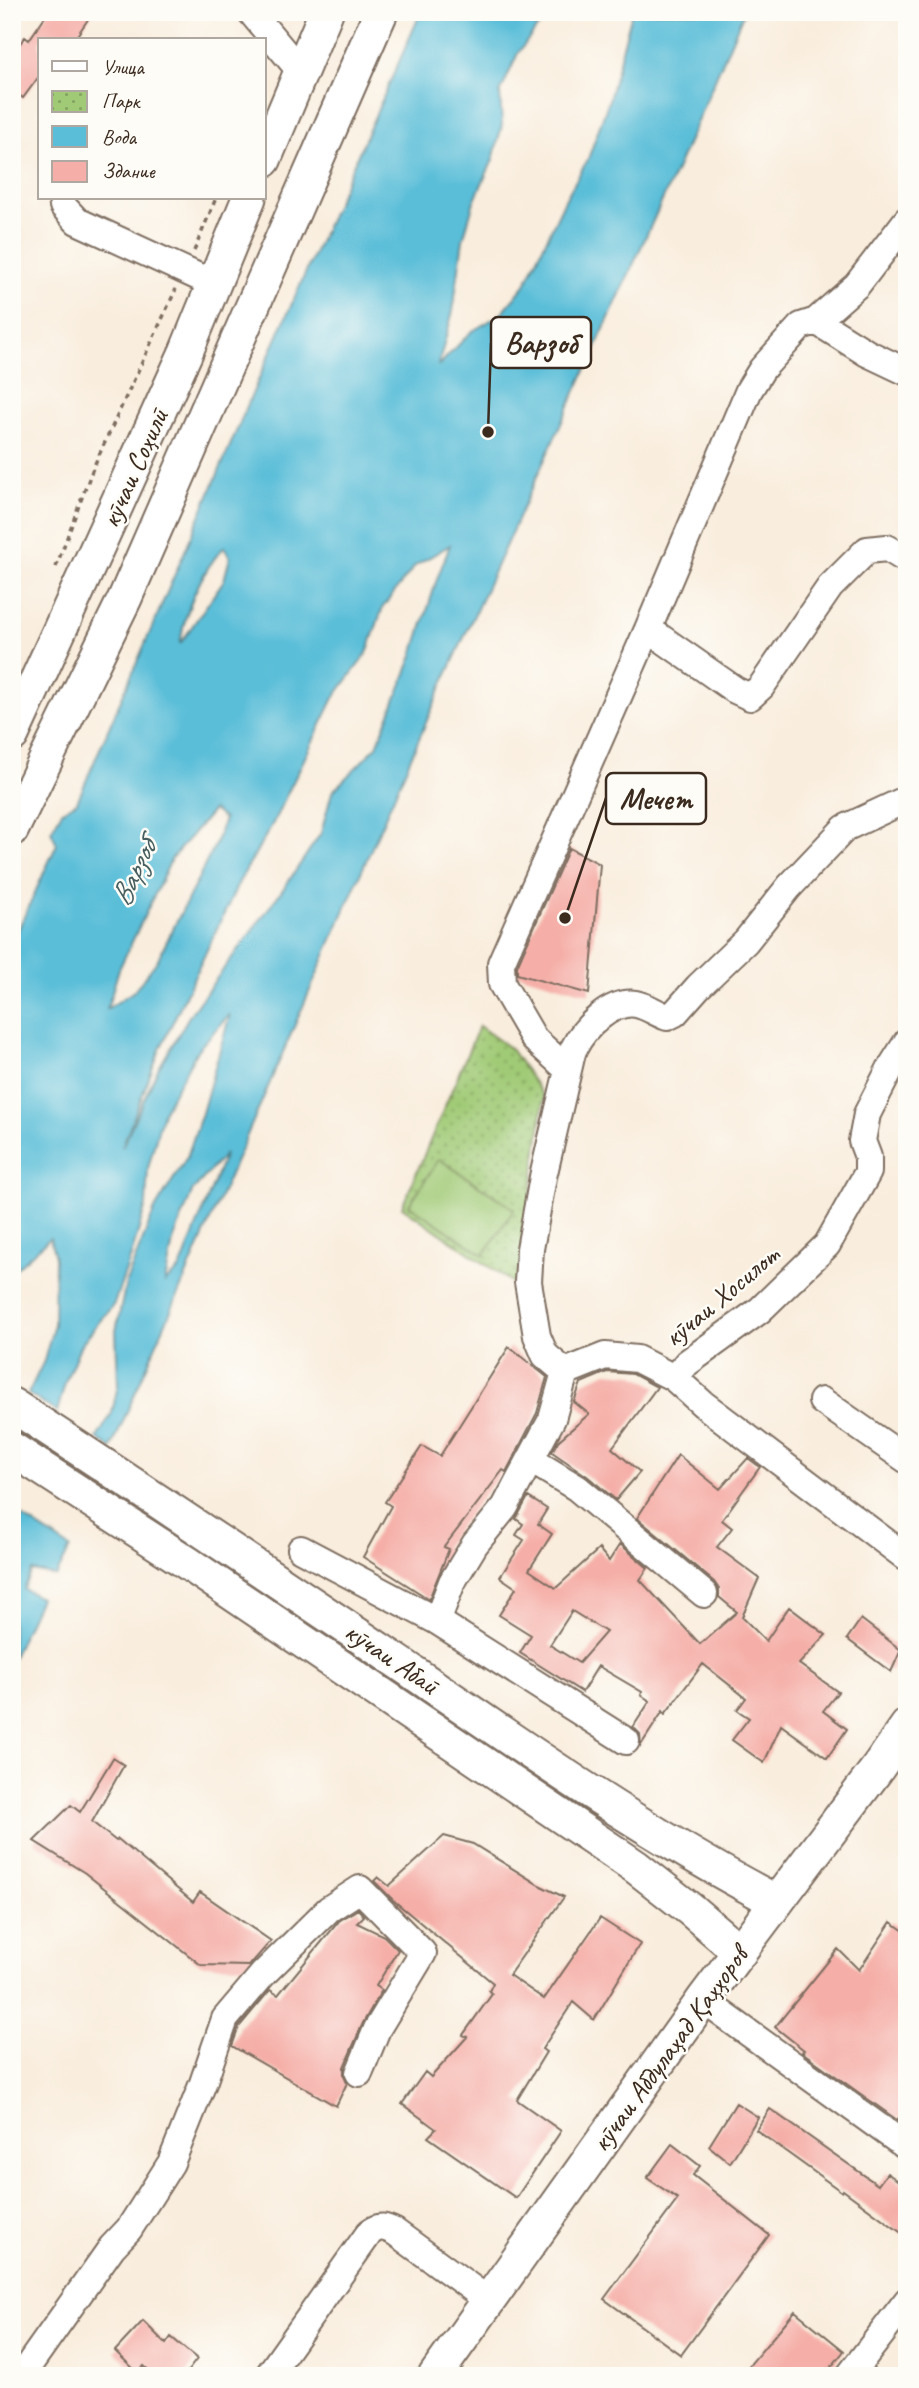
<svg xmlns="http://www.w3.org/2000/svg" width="919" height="2388" viewBox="0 0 919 2388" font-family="Caveat,sans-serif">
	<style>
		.park { fill: url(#park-dots); stroke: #6e7a4a; stroke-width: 2 }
		.pitch { fill: #a0ca76; stroke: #6e7a4a; stroke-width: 2 }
		.water { fill: #5abed8; stroke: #4a747b; stroke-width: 2; fill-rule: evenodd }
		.building { fill: #f5afa8; fill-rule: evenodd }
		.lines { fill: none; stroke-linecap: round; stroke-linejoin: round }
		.minor-casing { stroke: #7e6e61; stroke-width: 30 }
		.major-casing { stroke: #7e6e61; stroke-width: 37 }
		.path { stroke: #7e6e61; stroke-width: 3.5; stroke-dasharray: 5 5; stroke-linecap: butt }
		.minor { stroke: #fff; stroke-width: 26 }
		.major { stroke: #fff; stroke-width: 33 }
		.labels { text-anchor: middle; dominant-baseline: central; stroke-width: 5; stroke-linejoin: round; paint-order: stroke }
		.street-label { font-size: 28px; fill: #3b2a1e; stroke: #fdfcf7 }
		.water-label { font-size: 30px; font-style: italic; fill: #465e5f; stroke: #fdfcf7 }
		.leader { fill: none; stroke: #3b2a1e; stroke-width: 2.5 }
		.callout-dot { fill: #3b2a1e; stroke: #fdfcf7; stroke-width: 2.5 }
		.callout { fill: #fdfcf7; stroke: #3b2a1e; stroke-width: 2.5 }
		.callout-label { font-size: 30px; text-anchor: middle; font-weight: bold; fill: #3b2a1e }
	</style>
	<defs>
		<pattern id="park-dots" width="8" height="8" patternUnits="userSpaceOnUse" patternTransform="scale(1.75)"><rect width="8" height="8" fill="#a0ca76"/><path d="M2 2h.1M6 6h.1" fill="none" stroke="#84a460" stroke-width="1.8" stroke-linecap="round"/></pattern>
	</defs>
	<rect width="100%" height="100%" fill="#fdfcf7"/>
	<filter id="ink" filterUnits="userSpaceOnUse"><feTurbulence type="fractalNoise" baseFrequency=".0143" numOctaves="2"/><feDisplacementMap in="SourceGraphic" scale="14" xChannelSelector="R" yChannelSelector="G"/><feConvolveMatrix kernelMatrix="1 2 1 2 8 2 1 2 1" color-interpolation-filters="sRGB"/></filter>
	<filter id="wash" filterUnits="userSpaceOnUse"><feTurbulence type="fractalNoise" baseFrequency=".00686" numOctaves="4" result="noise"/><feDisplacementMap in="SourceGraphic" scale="28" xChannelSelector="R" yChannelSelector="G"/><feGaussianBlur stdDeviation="1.57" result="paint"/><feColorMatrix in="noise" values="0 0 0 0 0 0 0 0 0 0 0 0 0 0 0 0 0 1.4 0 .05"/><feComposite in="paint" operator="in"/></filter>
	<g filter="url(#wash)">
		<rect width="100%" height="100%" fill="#f9eddd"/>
		<path class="park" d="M 479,1026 L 511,1049 L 544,1097 L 519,1287 L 402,1207 Z"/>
		<path class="pitch" d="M 439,1159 L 514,1209 L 484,1255 L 409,1205 Z"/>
		<path class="water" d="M 421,12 L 549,12 L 518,53 L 500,93 L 502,125 L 493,160 L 474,201 L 463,240 L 453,311 L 438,366 L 471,332 L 501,314 L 525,285 L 566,198 L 588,159 L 609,100 L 632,12 L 744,12 L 677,168 L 441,688 L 111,1449 L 97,1438 L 112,1413 L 118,1385 L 116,1331 L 126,1282 L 155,1209 L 187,1157 L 202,1113 L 230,1014 L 198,1049 L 163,1112 L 148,1168 L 146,1205 L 131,1256 L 114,1304 L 81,1344 L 66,1380 L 57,1412 L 28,1394 L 44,1361 L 54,1324 L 55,1258 L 50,1238 L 12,1272 L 12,943 L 57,844 L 51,831 L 62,811 L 77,802 L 263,369 ZM 450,545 L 437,579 L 412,658 L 377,746 L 332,792 L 321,833 L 286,885 L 191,1013 L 157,1071 L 122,1147 L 161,1047 L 239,882 L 273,823 L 334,698 L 367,653 L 383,607 L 415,566 ZM 224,547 L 230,557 L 224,580 L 180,644 C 185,610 200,573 224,547 ZM 213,810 L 224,819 L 215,845 L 157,961 L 134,991 L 107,1009 L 119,969 L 172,858 ZM 225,1154 L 180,1269 L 165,1282 L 173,1241 L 193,1190 Z
			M 12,1510 L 70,1548 L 56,1576 L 32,1571 L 24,1589 L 40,1598 L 12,1659 Z"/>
		<g id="blocks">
			<path class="building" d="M 48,12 L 93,12 L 74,40 L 40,40 L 40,75 L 23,98 L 12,90 L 12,54 L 25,37 L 29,40 Z
				M 569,848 L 600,864 L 589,994 L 517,974 L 517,966 Z
				M 509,1347 L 547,1377 L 537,1413 L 506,1472 L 503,1470 L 444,1547 L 449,1549 L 429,1599 L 363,1557 L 391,1506 L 385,1502 L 422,1446 L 440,1456 Z
				M 607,1372 L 633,1374 L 657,1387 L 612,1448 L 640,1472 L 616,1500 L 587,1476 L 552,1452 L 558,1441 L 589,1414 L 574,1402 L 581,1383 Z
				M 678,1455 L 720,1489 L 748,1458 L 760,1467 L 722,1520 L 732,1528 L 717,1547 L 759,1578 L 742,1617 L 766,1641 L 789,1607 L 826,1635 L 799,1664 L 838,1692 L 823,1711 L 847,1729 L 827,1758 L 781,1725 L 764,1763 L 732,1740 L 749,1718 L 737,1710 L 746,1698 L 703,1664 L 665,1714 L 663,1711 L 641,1745 L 640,1734 L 633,1727 L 650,1701 L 641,1695 L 642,1692 L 598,1666 L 582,1692 L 520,1653 L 531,1635 L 499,1615 L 516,1588 L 500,1577 L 524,1540 L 516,1535 L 523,1524 L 516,1519 L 528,1497 L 547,1509 L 538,1524 L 552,1534 L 529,1570 L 556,1588 L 599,1549 L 609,1561 L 620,1544 L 648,1568 L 640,1580 L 700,1644 L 737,1612 L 719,1597 L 719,1589 L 714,1582 L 637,1518 ZM 572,1611 L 606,1632 L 579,1663 L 550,1645 Z
				M 861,1619 L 901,1650 L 891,1672 L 847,1639 Z
				M 113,1758 L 124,1765 L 92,1822 L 116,1841 L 118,1839 L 193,1902 L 200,1892 L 271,1941 L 249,1966 L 201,1965 L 85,1873 L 34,1841 L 71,1805 L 80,1812 Z
				M 444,1836 L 473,1844 L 539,1885 L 564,1897 L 509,1975 L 544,1999 L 600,1918 L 640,1944 L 594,2020 L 573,2002 L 542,2049 L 546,2052 L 517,2100 L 561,2131 L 516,2198 L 428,2137 L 436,2129 L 402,2104 L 425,2072 L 431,2077 L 467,2037 L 463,2035 L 492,1994 L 489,1991 L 493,1983 L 393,1900 L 374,1881 L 378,1877 L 389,1886 Z
				M 358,1909 L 364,1916 L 357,1923 L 384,1936 L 398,1950 L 376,1986 L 382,1990 L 363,2023 L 344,2067 L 344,2076 L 347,2083 L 336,2106 L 232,2046 L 239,2027 L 270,1990 L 278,1995 L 339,1921 Z
				M 891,1922 L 907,1933 L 907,2110 L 897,2120 L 802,2052 L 804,2050 L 775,2027 L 838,1949 L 859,1970 Z
				M 736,2103 L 758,2117 L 730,2163 L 709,2146 Z
				M 770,2109 L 878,2185 L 887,2173 L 907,2187 L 907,2237 L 843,2190 L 842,2192 L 756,2130 Z
				M 672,2144 L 700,2166 L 693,2175 L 769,2235 L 681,2355 L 604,2299 L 678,2199 L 647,2178 Z
				M 795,2311 L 844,2351 L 824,2376 L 758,2376 L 747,2368 Z
				M 143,2321 L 166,2344 L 171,2337 L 197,2359 L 184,2376 L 155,2376 L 144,2366 L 138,2373 L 115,2351 Z"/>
		</g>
	</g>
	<g filter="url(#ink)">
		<use href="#blocks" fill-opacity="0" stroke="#7e6e61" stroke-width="2"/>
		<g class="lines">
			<defs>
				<path id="minor" d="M 251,12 L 301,72
					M 62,198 L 63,206 L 77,221 L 214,284
					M 907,220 L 857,285 L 816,321 L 801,326 L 762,369 L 749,390 L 648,629 L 501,963 L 502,984 L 534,1039 L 568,1070 L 543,1177 L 530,1249 L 528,1282 L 537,1336 L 545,1355 L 565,1372 L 605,1356 L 637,1359 L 674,1378 L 703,1404 L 907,1558
					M 816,321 L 867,353 L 907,372
					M 648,629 L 735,690 L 750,697 L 761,687 L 830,587 L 867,550 L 887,548 L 907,560
					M 568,1070 C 570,1063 571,1054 574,1048 C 584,1028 611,1000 636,1004 C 647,1006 656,1013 667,1017 L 675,1013 L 698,987 L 746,941 L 789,887 L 845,828 L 907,799
					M 674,1378 L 687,1363 L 760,1310 L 827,1245 L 868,1172 L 868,1157 L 862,1141 L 867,1114 L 890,1069 L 907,1042
					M 822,1401 L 907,1460
					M 531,1460 L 577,1488 L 704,1594
					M 301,1549 L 437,1621 L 626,1741
					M 437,1621 L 452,1582 L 475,1544 L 505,1507 L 552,1419 L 565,1372
					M 703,2000 L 907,2147
					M 21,2376 L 112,2247 L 129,2229 L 171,2163 L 203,2083 L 225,2019 L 264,1973 L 329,1909 L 360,1889 L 423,1953 L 377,2029 L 359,2073
					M 268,2376 L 370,2232 C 380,2225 385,2227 395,2232 L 488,2300
					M 849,2376 L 907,2301"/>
				<path id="major" d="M 264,160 L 326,12
					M 12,735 L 186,352 L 249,198
					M 12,829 L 125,598 L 381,12
					M 12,1405 C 143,1490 272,1577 401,1664 C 523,1748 645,1833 777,1902
					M 12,1449 L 189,1564 L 636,1867 L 691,1910 L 740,1952
					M 435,2376 L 703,2000 L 877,1769 L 907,1726"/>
			</defs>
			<use href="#minor" class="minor-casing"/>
			<use href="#major" class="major-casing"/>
			<path class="path" d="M 194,251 L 216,198
				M 56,567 L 93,468 L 176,289"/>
			<use href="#minor" class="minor"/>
			<use href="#major" class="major"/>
		</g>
	</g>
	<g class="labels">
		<g class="street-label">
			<text transform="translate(134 468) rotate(-66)">кӯчаи Соҳилӣ</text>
			<text transform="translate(721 1296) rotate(-40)">кӯчаи Хосилот</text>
			<text transform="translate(392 1658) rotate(34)">кӯчаи Абаӣ</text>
			<text transform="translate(669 2049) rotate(-54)">кӯчаи Абдулаҳад Қаҳҳоров</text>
		</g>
		<g class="water-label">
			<text transform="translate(133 873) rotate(-65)">Варзоб</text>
		</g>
	</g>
	<path class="leader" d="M488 432L491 343M565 918L606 798"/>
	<g class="callout-dot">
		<circle cx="488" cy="432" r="7"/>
		<circle cx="565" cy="918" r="7"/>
	</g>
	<g class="callout">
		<rect x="491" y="317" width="100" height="51" rx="7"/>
		<rect x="606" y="773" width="100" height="51" rx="7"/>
	</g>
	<g class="callout-label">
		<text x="541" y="353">Варзоб</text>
		<text x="656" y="809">Мечет</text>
	</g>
	<rect width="919" height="2388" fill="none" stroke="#fdfcf7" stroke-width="42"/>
	<rect x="38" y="38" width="228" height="161" fill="#fdfcf7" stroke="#afa8a0" stroke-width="2"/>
	<rect x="52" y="61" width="35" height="10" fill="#ffffff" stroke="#afa8a0" stroke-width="2"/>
	<text x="102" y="74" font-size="21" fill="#3b2a1e">Улица</text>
	<rect x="52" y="91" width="35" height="21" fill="url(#park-dots)" stroke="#afa8a0" stroke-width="2"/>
	<text x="102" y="108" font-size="21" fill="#3b2a1e">Парк</text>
	<rect x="52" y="126" width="35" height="21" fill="#5abed8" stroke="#afa8a0" stroke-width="2"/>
	<text x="102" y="144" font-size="21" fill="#3b2a1e">Вода</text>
	<rect x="52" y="161" width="35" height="21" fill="#f5afa8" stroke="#afa8a0" stroke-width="2"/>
	<text x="102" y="178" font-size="21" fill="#3b2a1e">Здание</text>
</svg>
